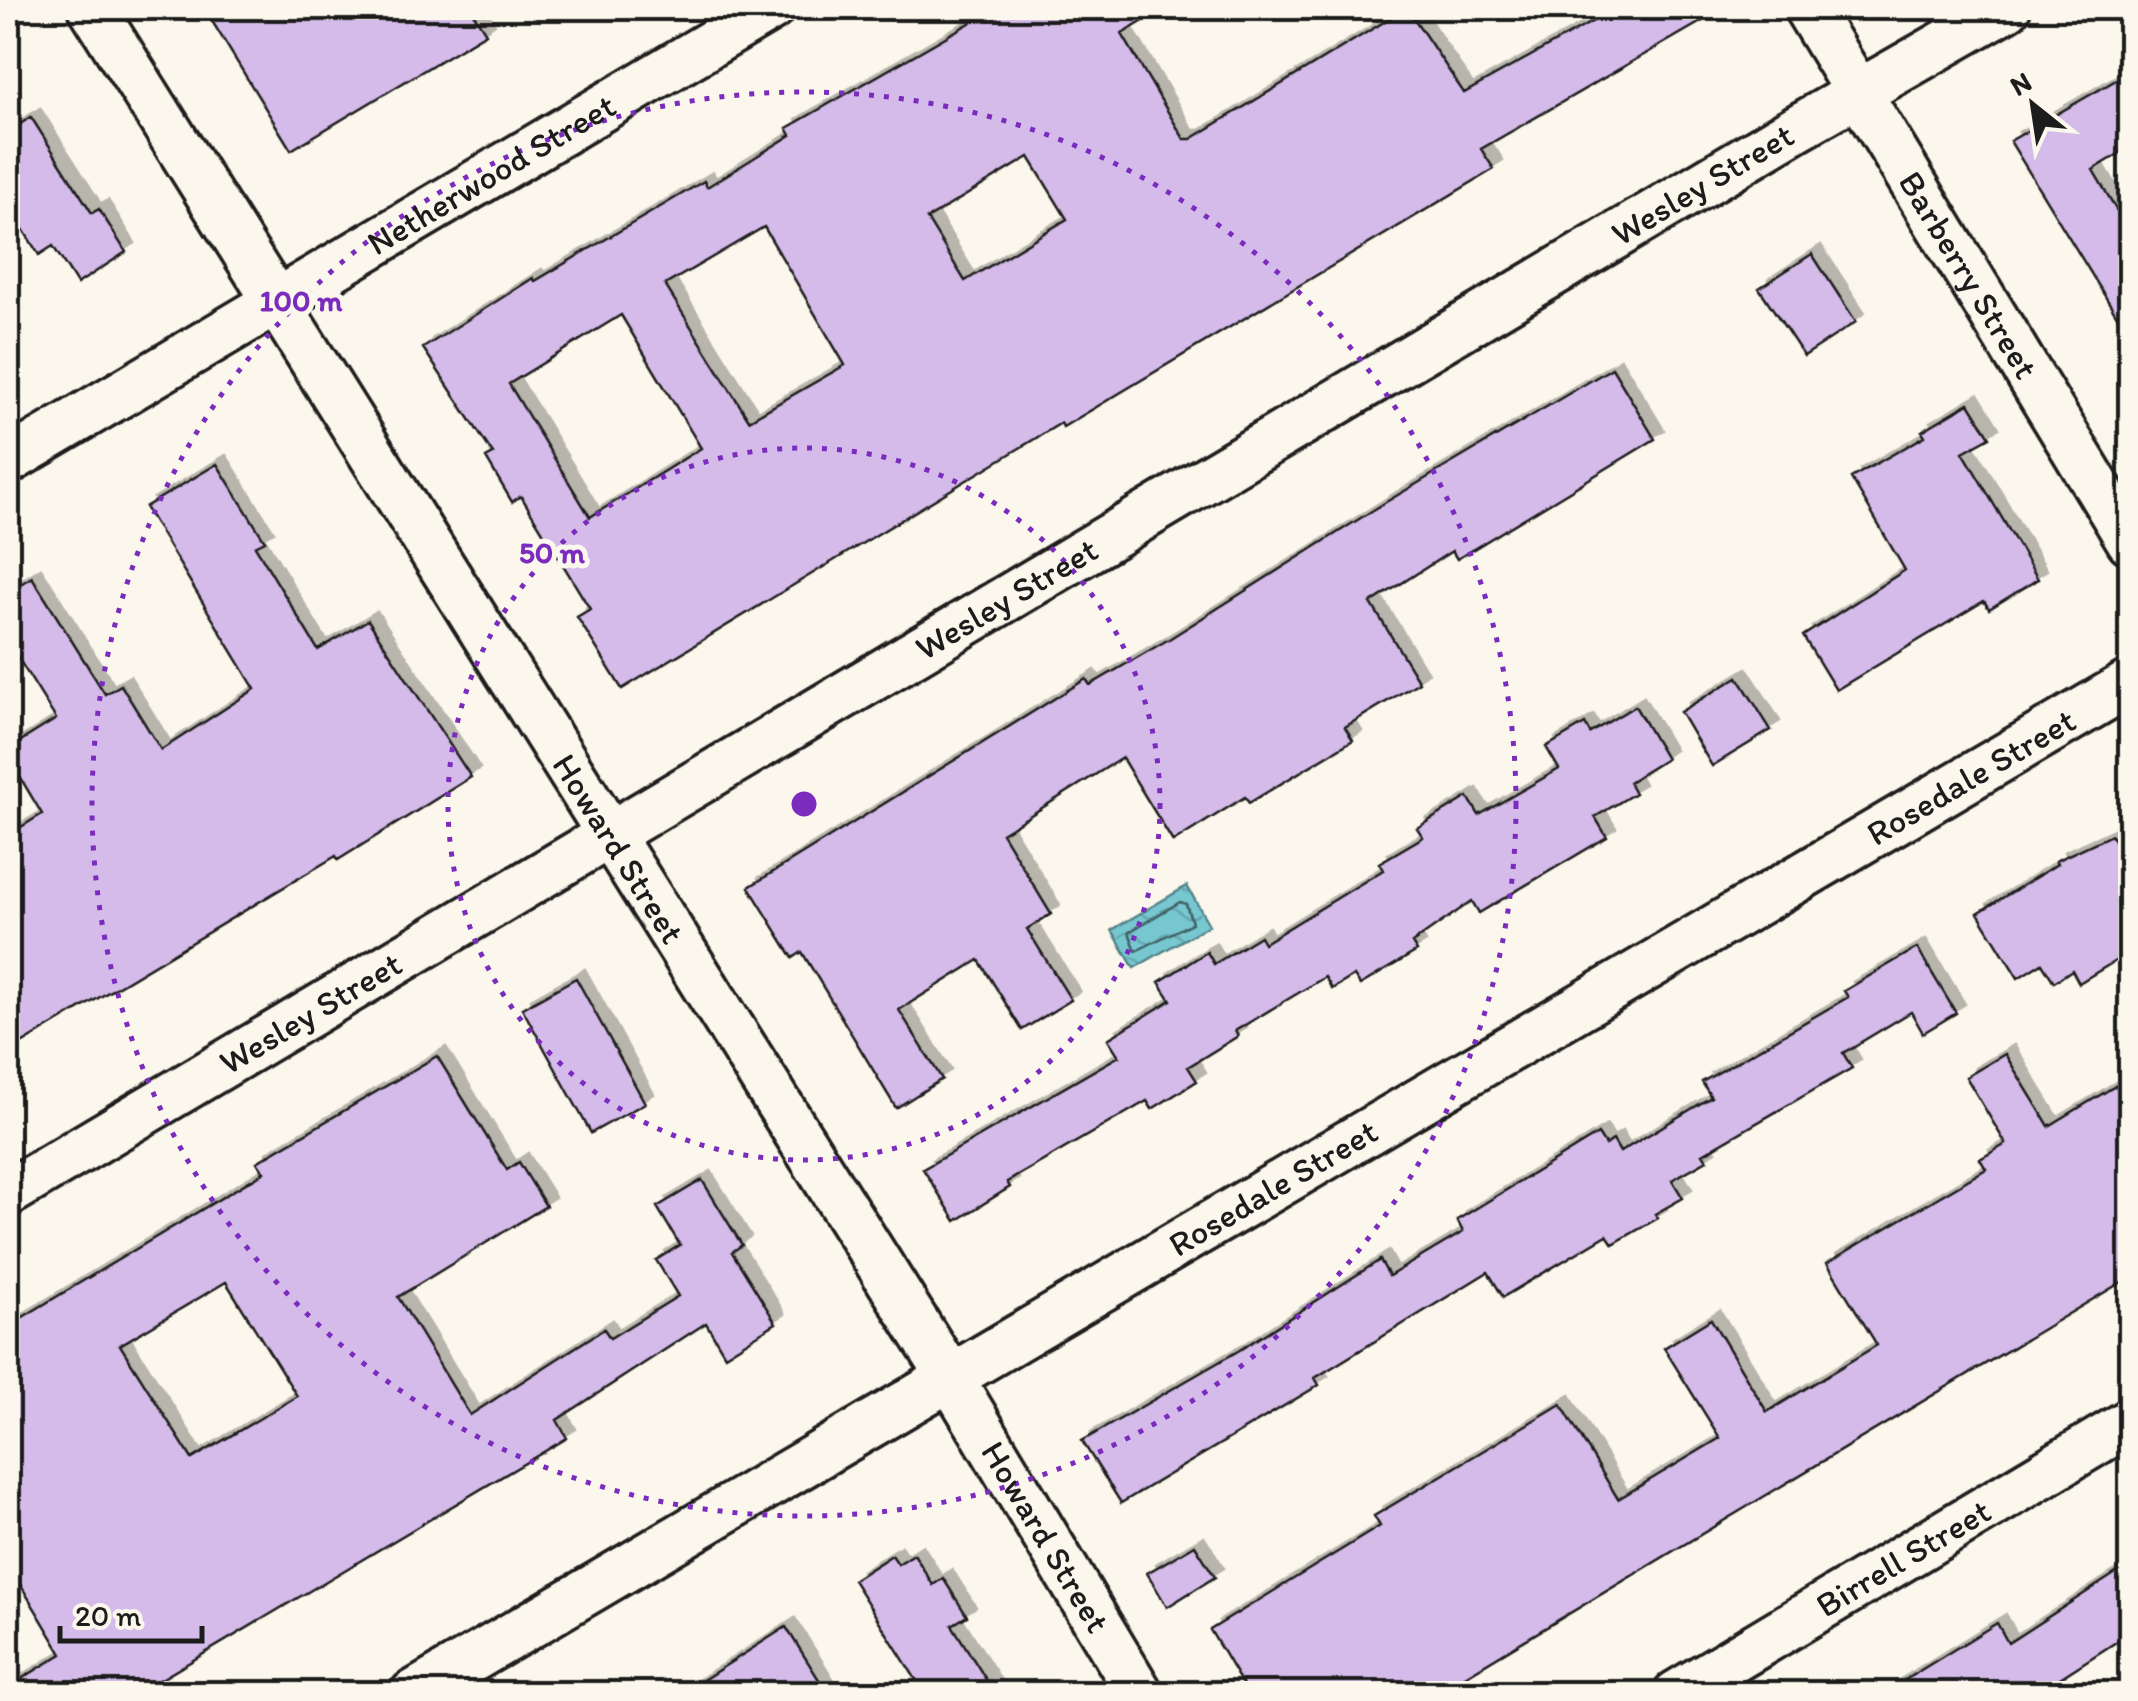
<svg xmlns="http://www.w3.org/2000/svg" width="2138" height="1701" viewBox="0 0 2138 1701" font-family="Itim,sans-serif">
	<style>
		.water { fill: url(#water-waves); stroke: #538389; stroke-width: 2.5 }
		.lines { fill: none; stroke-linecap: round; stroke-linejoin: round }
		.shore { stroke: #406064; stroke-width: 2.5 }
		.building { fill: #d5bbea; stroke: #1c1c1c; stroke-width: 2.5; fill-rule: evenodd; filter: url(#shadow) }
		.minor-casing { stroke: #1c1c1c; stroke-width: 52 }
		.minor { stroke: #fbf7ec; stroke-width: 45 }
		.ring { fill: none; stroke: #7b2cbf; stroke-width: 5; stroke-dasharray: 5 10 }
		.labels { text-anchor: middle; dominant-baseline: central; stroke-width: 10; stroke-linejoin: round; paint-order: stroke }
		.street-label { font-size: 35px; fill: #1c1c1c; stroke: #fbf7ec }
		.centre { fill: #7b2cbf; stroke: #fbf7ec; stroke-width: 5 }
		.ring-label { font-size: 30px; text-anchor: middle; font-weight: bold; fill: #7b2cbf; stroke: #fbf7ec; stroke-width: 10; stroke-linejoin: round; paint-order: stroke }
	</style>
	<defs>
		<pattern id="water-waves" width="16" height="10" patternUnits="userSpaceOnUse" patternTransform="scale(2.5)"><rect width="16" height="10" fill="#77c7d1"/><path d="M0 5q4-4 8 0t8 0" fill="none" stroke="#66aab3"/></pattern>
		<filter id="shadow"><feDropShadow dx="9" dy="-9" stdDeviation="0" flood-color="#0004"/></filter>
	</defs>
	<rect width="100%" height="100%" fill="#fbf7ec"/>
	<filter id="ink" filterUnits="userSpaceOnUse"><feTurbulence type="fractalNoise" baseFrequency=".01" numOctaves="2"/><feDisplacementMap in="SourceGraphic" scale="20" xChannelSelector="R" yChannelSelector="G"/><feConvolveMatrix kernelMatrix="1 2 1 2 8 2 1 2 1" color-interpolation-filters="sRGB"/></filter>
	<g filter="url(#ink)">
		<path class="water" d="M 1187,886 L 1209,925 L 1134,968 L 1112,930 Z"/>
		<g class="lines">
			<path class="shore" d="M 1180,902 L 1186,904 L 1192,923 L 1136,951 L 1129,932 Z"/>
		</g>
		<path class="building" d="M 204,8 L 470,8 L 486,33 L 291,150 Z
			M 996,8 L 1165,8 L 1122,34 L 1184,139 L 1191,139 L 1407,8 L 1464,93 L 1617,8 L 1725,8 L 1481,149 L 1494,169 L 1063,427 L 1061,423 L 622,689 L 577,617 L 590,609 L 521,496 L 512,502 L 486,458 L 493,454 L 423,348 L 533,278 L 535,281 L 704,181 L 707,187 L 791,135 L 787,128 ZM 1029,157 L 1067,219 L 965,281 L 927,219 ZM 764,227 L 845,365 L 749,420 L 665,285 ZM 621,315 L 701,448 L 590,517 L 509,384 Z
			M 2130,72 L 2130,147 L 2093,170 L 2130,233 L 2130,337 L 2010,141 Z
			M 31,117 L 92,213 L 99,209 L 126,252 L 77,284 L 53,246 L 39,255 L 8,205 L 8,132 Z
			M 1812,254 L 1856,322 L 1804,356 L 1759,288 Z
			M 1612,368 L 1655,439 L 1457,559 L 1452,551 L 1371,603 L 1419,682 L 1345,727 L 1353,740 L 1249,803 L 1245,797 L 1173,842 L 1122,758 L 1002,833 L 1051,914 L 1027,929 L 1071,1000 L 1022,1030 L 979,960 L 899,1010 L 942,1079 L 896,1108 L 802,952 L 793,958 L 749,887 L 1086,679 L 1090,685 L 1169,639 L 1386,502 Z
			M 1969,403 L 1990,437 L 1963,452 L 2038,579 L 1989,609 L 1984,601 L 1836,690 L 1803,636 L 1905,570 L 1851,478 L 1925,436 L 1922,431 Z
			M 217,464 L 265,541 L 255,546 L 318,650 L 368,620 L 471,777 L 338,860 L 336,856 L 8,1052 L 8,835 L 42,814 L 8,757 L 8,749 L 56,719 L 8,642 L 8,592 L 32,577 L 105,694 L 121,685 L 161,750 L 255,689 L 145,507 Z
			M 1738,677 L 1771,730 L 1712,766 L 1680,712 Z
			M 1635,706 L 1666,759 L 1629,782 L 1635,793 L 1595,817 L 1607,837 L 1479,913 L 1472,901 L 1412,943 L 1417,951 L 1360,985 L 1354,976 L 1332,989 L 1325,977 L 1235,1031 L 1238,1036 L 1188,1067 L 1197,1081 L 1152,1109 L 1147,1101 L 1007,1182 L 1010,1187 L 956,1221 L 923,1169 L 1119,1056 L 1108,1039 L 1171,1000 L 1159,982 L 1207,952 L 1214,964 L 1260,936 L 1264,943 L 1383,870 L 1379,863 L 1423,837 L 1417,828 L 1468,797 L 1479,815 L 1559,769 L 1546,747 L 1585,724 L 1590,733 Z
			M 2111,835 L 2118,847 L 2130,839 L 2130,952 L 2079,983 L 2072,970 L 2054,982 L 2042,963 L 2018,978 L 1978,913 L 2057,864 L 2055,861 Z
			M 1917,948 L 1956,1013 L 1923,1033 L 1911,1012 L 1843,1053 L 1852,1068 L 1703,1154 L 1707,1160 L 1672,1180 L 1683,1198 L 1655,1214 L 1658,1218 L 1613,1244 L 1607,1235 L 1503,1297 L 1488,1272 L 1315,1378 L 1319,1385 L 1121,1503 L 1082,1441 L 1238,1351 L 1380,1260 L 1389,1276 L 1463,1232 L 1457,1220 L 1598,1134 L 1605,1145 L 1613,1140 L 1620,1152 L 1711,1097 L 1702,1082 L 1848,997 L 1844,991 Z
			M 576,978 L 645,1103 L 591,1133 L 522,1008 Z
			M 2005,1054 L 2049,1126 L 2130,1077 L 2130,1277 L 1435,1694 L 1248,1694 L 1210,1630 L 1380,1526 L 1374,1516 L 1561,1404 L 1618,1499 L 1720,1438 L 1664,1348 L 1711,1319 L 1767,1412 L 1877,1345 L 1827,1263 L 1986,1169 L 1980,1159 L 2006,1144 L 1966,1077 Z
			M 437,1056 L 507,1170 L 519,1162 L 546,1206 L 398,1297 L 470,1415 L 604,1329 L 610,1338 L 678,1296 L 656,1260 L 680,1245 L 657,1207 L 702,1180 L 742,1245 L 732,1252 L 776,1323 L 725,1355 L 706,1323 L 557,1420 L 567,1438 L 136,1694 L 8,1694 L 8,1687 L 62,1654 L 8,1564 L 8,1326 L 264,1172 L 257,1162 ZM 226,1282 L 297,1396 L 192,1459 L 120,1345 Z
			M 1195,1545 L 1215,1577 L 1167,1607 L 1147,1573 Z
			M 914,1554 L 933,1585 L 943,1578 L 967,1616 L 952,1625 L 995,1694 L 925,1694 L 853,1580 L 892,1555 L 898,1564 Z
			M 2130,1564 L 2130,1633 L 2035,1694 L 1882,1694 L 1997,1623 L 2008,1643 Z
			M 786,1627 L 828,1694 L 681,1694 Z"/>
		<g class="lines">
			<defs>
				<g id="minor">
					<path id="s1" d="M 92,8 L 950,1377 L 1140,1694"/>
					<path id="s2" d="M 1807,8 L 2130,541"/>
					<path id="s3" d="M 8,461 L 771,8"/>
					<path id="s4" d="M 8,1193 L 1795,129 L 2007,8"/>
					<path id="s5" d="M 413,1694 L 2130,683"/>
					<path id="s6" d="M 1676,1694 L 2130,1422"/>
				</g>
			</defs>
			<use href="#minor" class="minor-casing"/>
			<use href="#minor" class="minor"/>
		</g>
	</g>
	<g class="ring">
		<circle cx="804" cy="804" r="356"/>
		<circle cx="804" cy="804" r="712"/>
	</g>
	<g class="labels">
		<g class="street-label">
			<text stroke="none"><textPath href="#s3" startOffset="562">Netherwood Street</textPath></text>
			<text stroke="none"><textPath href="#s4" startOffset="1972">Wesley Street</textPath></text>
			<text stroke="none"><textPath href="#s2" startOffset="312">Barberry Street</textPath></text>
			<text stroke="none"><textPath href="#s4" startOffset="1162">Wesley Street</textPath></text>
			<text stroke="none"><textPath href="#s5" startOffset="1808">Rosedale Street</textPath></text>
			<text stroke="none"><textPath href="#s1" startOffset="992">Howard Street</textPath></text>
			<text stroke="none"><textPath href="#s4" startOffset="352">Wesley Street</textPath></text>
			<text stroke="none"><textPath href="#s5" startOffset="998">Rosedale Street</textPath></text>
			<text stroke="none"><textPath href="#s1" startOffset="1802">Howard Street</textPath></text>
			<text stroke="none"><textPath href="#s6" startOffset="265">Birrell Street</textPath></text>
		</g>
	</g>
	<circle cx="804" cy="804" r="15" class="centre"/>
	<g class="ring-label">
		<text x="301" y="311">100 m</text>
		<text x="552" y="563">50 m</text>
	</g>
	<rect width="2138" height="1701" fill="none" stroke="#fbf7ec" stroke-width="40"/>
	<rect x="20" y="20" width="2098" height="1661" fill="none" stroke="#1c1c1c" stroke-width="4" filter="url(#ink)"/>
	<g transform="translate(2033 105) rotate(330)" stroke="#fbf7ec" stroke-width="8" paint-order="stroke">
	<path d="M0-8L18 38L0 25L-18 38Z" fill="#1c1c1c"/>
	<text y="-15" font-size="28" font-weight="bold" text-anchor="middle" fill="#1c1c1c">N</text>
	</g>
	<path d="M60 1626v15h142v-15" fill="none" stroke="#1c1c1c" stroke-width="5"/>
	<text x="75" y="1626" font-size="30" fill="#1c1c1c" stroke="#fbf7ec" stroke-width="8" paint-order="stroke">20 m</text>
</svg>
